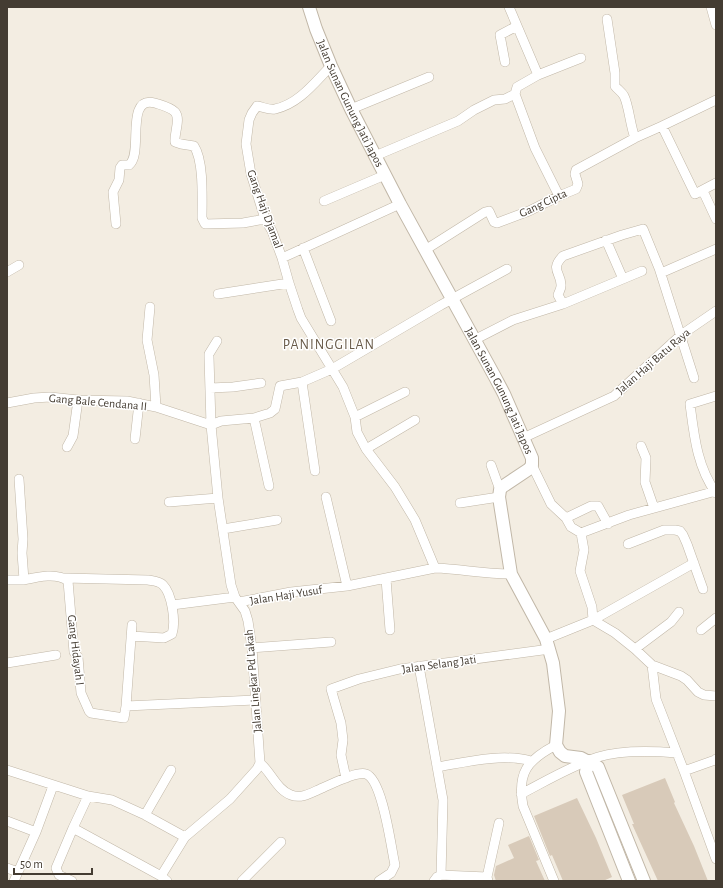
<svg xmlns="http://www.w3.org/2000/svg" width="723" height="888" viewBox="0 0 723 888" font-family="'Alegreya Sans',sans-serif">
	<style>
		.building { fill: #d8cab9 }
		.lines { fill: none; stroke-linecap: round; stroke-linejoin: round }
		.minor-casing { stroke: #c1b7a7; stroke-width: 10 }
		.tertiary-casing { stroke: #c1b7a7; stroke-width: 14 }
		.minor { stroke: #fff; stroke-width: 9 }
		.tertiary { stroke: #fff; stroke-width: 12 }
		.labels { text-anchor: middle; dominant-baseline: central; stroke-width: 3; stroke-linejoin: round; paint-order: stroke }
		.street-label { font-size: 12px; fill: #443c32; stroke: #fff }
		.quarter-label { font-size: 14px; letter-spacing: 1px; fill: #685a48; stroke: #fff }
	</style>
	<rect width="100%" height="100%" fill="#f3ede2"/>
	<path class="building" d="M 665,778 L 675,802 L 674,803 L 694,846 L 708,881 L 658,881 L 632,824 L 634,824 L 622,795 Z
		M 577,798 L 596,838 L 612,877 L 603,881 L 563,881 L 552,855 L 550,856 L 534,816 Z
		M 529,836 L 539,860 L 536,861 L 545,881 L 496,881 L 494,875 L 496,866 L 514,858 L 508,845 Z"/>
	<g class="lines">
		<defs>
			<path id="minor" d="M 509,7 L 538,75
				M 711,7 L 716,25
				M 607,19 L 615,73 L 615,86 C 618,90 622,92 624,96 C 629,106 630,125 635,138
				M 505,62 L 500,35 L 517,26
				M 331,66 C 315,82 299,104 275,109 C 269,110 263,107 257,106 L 252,113 L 249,120 L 246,144 L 251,174 L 265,219 L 272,231 L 282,258 L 289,283 L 298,310 L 301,318 L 343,387 L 355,417 L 357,432 L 366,449 L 395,487 L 415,520 L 435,568
				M 515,94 L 535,148 L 559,196
				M 351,109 L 429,77
				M 662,126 L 695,194 L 716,183
				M 375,156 L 458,121 L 474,110 L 494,100 L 505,99 L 515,94 L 517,87 L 538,75 L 581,58
				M 703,191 L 716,219
				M 324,201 L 385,175
				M 116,224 L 113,192 L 119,180 L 120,168 L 122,165 L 129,165 C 144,154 124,95 155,103 C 161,105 170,107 175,112 C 181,119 174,133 175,142 L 181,144 L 194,146 C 204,161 202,199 202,218 L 205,224 L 243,223 L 265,219
				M 606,240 L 623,279
				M 303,248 L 331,321
				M 425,250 L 485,212 L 489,211 L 494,222 L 497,223 L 529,211 L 559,196 L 576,189 L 578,184 L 575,174 L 576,170 L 635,138 L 662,126 L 716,100
				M 282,258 L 400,204
				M 7,272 L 19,265
				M 661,273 L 716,249
				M 218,294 L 289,283
				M 563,304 L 558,295 C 559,292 561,289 561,286 C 562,273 549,270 563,256 L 622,235 L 643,229 L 659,268 L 694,378
				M 150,307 L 147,340 L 154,375 L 156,407
				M 474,340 L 513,320 L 563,304 L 642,271
				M 302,382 L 315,471
				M 210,388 L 233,387 L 261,383
				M 716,396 L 690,404 C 694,435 697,467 716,493
				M 7,403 L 34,398 L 50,397 L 78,400 L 127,401 L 156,407 L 211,425
				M 355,417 L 405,392
				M 254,418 L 269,486
				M 211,425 L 221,421 L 254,418 L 270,413 L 275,409 L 280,386 L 302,382 L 332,369 L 441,305 L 507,269
				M 523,438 L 614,396 L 681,335 L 716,311
				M 135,439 L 139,403
				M 641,446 L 646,458 L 645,482 L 654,508
				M 67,447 L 73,436 L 78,400
				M 366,449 L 415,420
				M 491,465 L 500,490
				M 532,465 L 551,504 L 566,518 L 571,527 L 581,533
				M 19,479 L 23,539 L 22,553 L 24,580 C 37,577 57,572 68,581 L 74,652 L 78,657 L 81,693 L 89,711 L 91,713 L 124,718 L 126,706 L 255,700
				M 326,497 L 347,586
				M 169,502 L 218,498
				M 460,503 L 499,497
				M 566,518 L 591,506 L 598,506 L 608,524
				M 223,529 L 277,520
				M 581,533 L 629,515 L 716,491
				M 581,533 L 584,550 L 580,571 L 592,607 L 593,620
				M 628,544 L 664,530 L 675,530 L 680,531 L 683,535 L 687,544 L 703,589
				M 64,578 L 148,580 C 153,581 159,581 163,585 C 172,594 176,622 172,634 L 164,638 L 131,636
				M 386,579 L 390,630
				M 7,580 L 24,580
				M 239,602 L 291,592 L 347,586 L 435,568 C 461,569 485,574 511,574
				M 172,605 L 235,597
				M 593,620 L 615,633 L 635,649 L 652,665 L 681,676 L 687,680 L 698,692 L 704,695 L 716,696
				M 701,630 L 716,618
				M 546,639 L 593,620 L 694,563
				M 252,648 L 331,642
				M 635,649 L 671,622 L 679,612
				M 7,663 L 56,655
				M 652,665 L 656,699 L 684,771 L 716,859
				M 419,666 L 443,800 L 441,875
				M 126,706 L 132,625
				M 260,763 C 271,772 277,790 291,795 C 301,799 311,793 320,789 C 330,785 356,771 366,774 C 383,780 391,848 395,865 L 391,873 L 379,881
				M 437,767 C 466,762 502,753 531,761
				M 7,770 L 88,796 L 112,800 L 145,815 L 185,837
				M 684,771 L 715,760 L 716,759
				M 346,778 L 341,755 L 343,740 L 341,723 L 331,689 L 359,679 L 400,669 L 550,649
				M 521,794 C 546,781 571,766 598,757 C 621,750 653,751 677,753
				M 88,796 L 73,828 L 161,876 L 167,881
				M 145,815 L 171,770
				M 7,821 L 36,832
				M 7,868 L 18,872
				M 161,876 L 185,837 L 230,799 L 257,769 L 260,763 L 252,648 L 248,621 L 245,611 L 235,597 L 231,585 L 218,498 L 211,425 L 209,357 L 209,354 L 217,341
				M 14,881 L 36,832 L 53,786
				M 72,881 L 59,875 L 56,868 L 73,828
				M 242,881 L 281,842
				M 434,881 L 437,877 L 441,875 L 487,877
				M 488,881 L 487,877 L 499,823
				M 554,881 L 523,806 C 517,773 527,760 556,745"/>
			<g id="tertiary">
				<path id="s1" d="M 309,7 L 316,29 L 331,66 L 351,109 L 400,204 L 495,377 L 504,394 L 532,458 L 532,465 L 529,469 L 502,487 L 500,490 L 499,497 L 511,574 L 546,639 L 553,663 L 559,711 L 556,745 L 560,752 L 565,756 L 581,758 L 598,767 L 644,881"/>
				<path d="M 588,761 L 586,772 L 629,881"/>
			</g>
		</defs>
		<use href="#minor" class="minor-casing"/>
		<use href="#tertiary" class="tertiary-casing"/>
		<use href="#minor" class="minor"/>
		<use href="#tertiary" class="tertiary"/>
	</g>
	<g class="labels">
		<g class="street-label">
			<text stroke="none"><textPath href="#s1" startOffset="105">Jalan Sunan Gunung Jati Japos</textPath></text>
			<text transform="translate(543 203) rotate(-25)">Gang Cipta</text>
			<text transform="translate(265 209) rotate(70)">Gang Haji Djamal</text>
			<text transform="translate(653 361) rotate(-41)">Jalan Haji Batu Raya</text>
			<text stroke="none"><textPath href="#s1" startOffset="429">Jalan Sunan Gunung Jati Japos</textPath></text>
			<text transform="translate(98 402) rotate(5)">Gang Bale Cendana II</text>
			<text transform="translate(286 595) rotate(-9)">Jalan Haji Yusuf</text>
			<text transform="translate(76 650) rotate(83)">Gang Hidayah I</text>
			<text transform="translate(439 664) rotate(-8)">Jalan Selang Jati</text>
			<text transform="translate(253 681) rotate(-95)">Jalan Lingkar Pd Lakah</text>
		</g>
		<g class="quarter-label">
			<text x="329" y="345">PANINGGILAN</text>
		</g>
	</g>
	<rect width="723" height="888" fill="none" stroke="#443c32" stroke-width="16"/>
	<path d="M14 868v6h78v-6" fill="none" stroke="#443c32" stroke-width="2"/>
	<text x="20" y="868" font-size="12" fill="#443c32" stroke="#ffffff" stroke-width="3" paint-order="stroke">50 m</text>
</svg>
